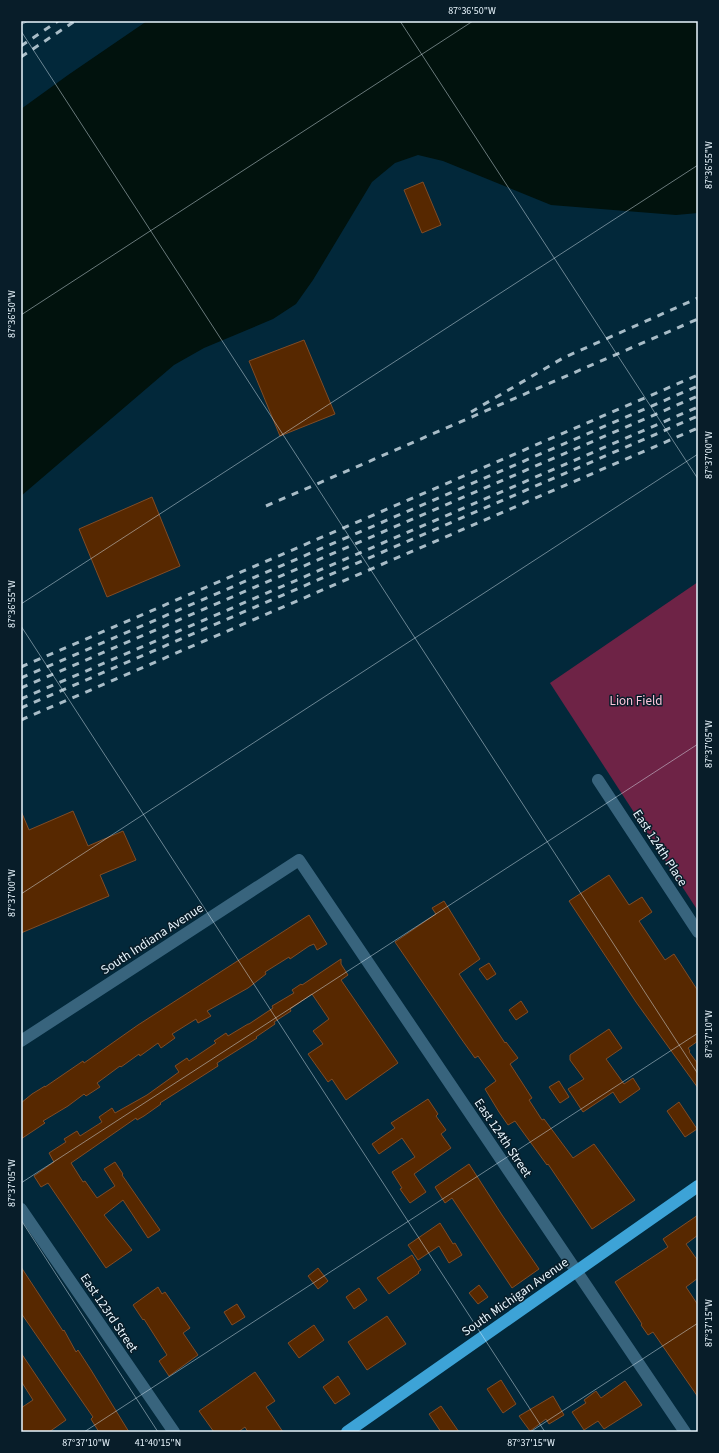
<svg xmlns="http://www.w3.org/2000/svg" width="719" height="1453" viewBox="0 0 719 1453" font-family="'Source Sans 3',sans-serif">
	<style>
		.green { fill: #6e2346 }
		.water { fill: #01120d }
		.building { fill: #572800; stroke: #804c26 }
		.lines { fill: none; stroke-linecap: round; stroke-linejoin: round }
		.minor { stroke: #38647d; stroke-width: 12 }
		.major { stroke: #3da3d7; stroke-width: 12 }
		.rail { stroke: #a8bcc7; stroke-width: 3; stroke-dasharray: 7 7; stroke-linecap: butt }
		.ticks { fill: none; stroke: #e9f6fe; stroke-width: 1; stroke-opacity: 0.45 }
		.labels { text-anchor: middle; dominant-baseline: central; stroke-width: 3; stroke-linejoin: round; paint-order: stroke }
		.park-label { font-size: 13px; fill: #fdc5da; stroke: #081d29 }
		.street-label { font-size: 13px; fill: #e9f6fe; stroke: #081d29 }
		.neatline { fill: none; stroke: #e9f6fe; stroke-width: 1.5 }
		.ticks-label { font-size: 10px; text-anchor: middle; fill: #e9f6fe }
	</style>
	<rect width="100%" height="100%" fill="#02283a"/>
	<path class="green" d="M 698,582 L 698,911 L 550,683 Z"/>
	<path class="water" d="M 147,21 L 698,21 L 698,213 L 676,215 L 551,205 L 443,161 L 418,155 L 395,163 L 372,182 L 313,280 L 296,304 L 273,319 L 204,348 L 174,365 L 21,496 L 21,109 L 68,75 Z"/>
	<path class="building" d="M 423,182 L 441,225 L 422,233 L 404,190 Z
		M 304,340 L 335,414 L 280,436 L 249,361 Z
		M 152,497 L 180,566 L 107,597 L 79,529 Z
		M 21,811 L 29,830 L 73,811 L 88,846 L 123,831 L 136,860 L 100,875 L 109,896 L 21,933 Z
		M 609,875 L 629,905 L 642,897 L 652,912 L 639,921 L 665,960 L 674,954 L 698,991 L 698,1041 L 688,1048 L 690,1051 L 689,1052 L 698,1064 L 698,1088 L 636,1002 L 569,901 Z
		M 444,901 L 480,959 L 459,974 L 505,1043 L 506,1042 L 518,1058 L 510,1064 L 532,1098 L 529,1100 L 542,1120 L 544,1119 L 573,1158 L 594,1144 L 635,1200 L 592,1229 L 548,1164 L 547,1165 L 515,1121 L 508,1125 L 499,1112 L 485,1089 L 496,1081 L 478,1056 L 475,1058 L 460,1037 L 395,942 L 436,914 L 432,908 Z
		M 309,915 L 327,944 L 317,950 L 314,944 L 309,946 L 290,959 L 289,957 L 265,972 L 266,974 L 248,988 L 207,1011 L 211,1016 L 198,1023 L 196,1019 L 172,1034 L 175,1038 L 161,1048 L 158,1043 L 140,1056 L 139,1054 L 121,1067 L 120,1066 L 97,1083 L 100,1087 L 86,1096 L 84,1094 L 68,1106 L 43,1121 L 45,1123 L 21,1139 L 21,1103 L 32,1094 L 45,1086 L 45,1087 L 83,1061 L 84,1063 L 138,1025 Z
		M 341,959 L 341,964 L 348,975 L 341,980 L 398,1063 L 346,1100 L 332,1079 L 328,1082 L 308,1054 L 323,1044 L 313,1031 L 329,1019 L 312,994 L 290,1009 L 291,1011 L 274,1022 L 275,1024 L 256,1037 L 257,1038 L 217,1063 L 218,1066 L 160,1103 L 161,1104 L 144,1116 L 137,1120 L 136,1118 L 71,1163 L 83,1182 L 85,1181 L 97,1198 L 115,1186 L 104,1169 L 115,1162 L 123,1174 L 122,1175 L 160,1230 L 148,1238 L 123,1200 L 104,1215 L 132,1250 L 106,1268 L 48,1183 L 41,1187 L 34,1176 L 54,1162 L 49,1153 L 66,1142 L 64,1139 L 77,1131 L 80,1136 L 102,1122 L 99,1117 L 112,1108 L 115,1113 L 147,1095 L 179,1072 L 175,1066 L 187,1058 L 189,1061 L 216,1043 L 214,1041 L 226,1033 L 228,1036 L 248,1024 L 249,1024 L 273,1008 L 272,1006 L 294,993 L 292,990 L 301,984 L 302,985 Z
		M 489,963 L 496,974 L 487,980 L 479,969 Z
		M 521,1001 L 528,1012 L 516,1020 L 509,1010 Z
		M 609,1029 L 622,1048 L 606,1059 L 624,1084 L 633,1078 L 640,1089 L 620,1103 L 613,1092 L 583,1112 L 568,1089 L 584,1079 L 570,1060 L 570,1055 Z
		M 559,1081 L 569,1097 L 560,1103 L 549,1087 Z
		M 428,1099 L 438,1114 L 436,1116 L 446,1130 L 441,1134 L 451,1148 L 414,1174 L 426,1192 L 410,1203 L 400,1189 L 402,1188 L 392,1172 L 415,1157 L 402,1138 L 379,1154 L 372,1144 L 395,1128 L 391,1123 Z
		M 679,1102 L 697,1129 L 685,1137 L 667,1111 Z
		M 469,1164 L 502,1215 L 539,1269 L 512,1288 L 452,1198 L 445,1203 L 435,1187 Z
		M 698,1215 L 698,1235 L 686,1244 L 698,1261 L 698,1278 L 686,1287 L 698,1305 L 698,1397 L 653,1332 L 648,1335 L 641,1325 L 642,1324 L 615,1282 L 668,1247 L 663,1239 Z
		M 440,1223 L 453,1244 L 455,1243 L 462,1255 L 449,1263 L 439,1246 L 418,1260 L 408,1245 Z
		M 412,1255 L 421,1270 L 418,1272 L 419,1273 L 389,1294 L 377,1278 Z
		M 21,1267 L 63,1331 L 64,1330 L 76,1352 L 78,1350 L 91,1370 L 129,1432 L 99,1432 L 91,1419 L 93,1417 L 21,1313 Z
		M 318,1268 L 328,1281 L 318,1289 L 308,1276 Z
		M 479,1285 L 488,1297 L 478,1304 L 469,1293 Z
		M 158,1287 L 162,1294 L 165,1292 L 190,1328 L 183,1333 L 198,1355 L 169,1376 L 159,1361 L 167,1355 L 144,1319 L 143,1320 L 133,1305 Z
		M 359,1288 L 367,1300 L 354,1309 L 346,1297 Z
		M 237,1304 L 245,1317 L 232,1325 L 224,1312 Z
		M 387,1316 L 406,1344 L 367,1370 L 348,1342 Z
		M 314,1325 L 324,1340 L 299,1358 L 288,1343 Z
		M 21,1353 L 66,1420 L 49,1432 L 21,1432 L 21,1408 L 33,1400 L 21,1381 Z
		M 255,1372 L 275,1401 L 266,1407 L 283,1432 L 248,1432 L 245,1427 L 238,1432 L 214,1432 L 199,1411 Z
		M 338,1376 L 350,1394 L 335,1404 L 323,1387 Z
		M 501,1380 L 516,1404 L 503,1413 L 487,1389 Z
		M 625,1381 L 642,1405 L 604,1429 L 598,1421 L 584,1430 L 572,1412 L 586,1403 L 584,1400 L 596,1391 L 601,1398 Z
		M 553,1396 L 564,1415 L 549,1424 L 546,1419 L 530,1431 L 519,1416 Z
		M 441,1406 L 459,1432 L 441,1432 L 429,1414 Z"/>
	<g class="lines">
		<path class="minor" d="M 598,780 L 698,932
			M 21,1041 L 299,860 L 685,1432
			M 21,1209 L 174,1432"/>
		<path class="major" d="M 347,1432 L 698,1186"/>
		<path class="rail" d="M 21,46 L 58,21
			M 21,57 L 75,21
			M 471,412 L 563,358 L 698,298
			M 266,506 L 698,319
			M 21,667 L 698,375
			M 21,678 L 698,386
			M 21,688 L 698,396
			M 21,699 L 698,407
			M 21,708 L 698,416
			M 21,720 L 698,428"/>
	</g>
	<path class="ticks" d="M 400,21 L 698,479M 21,25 L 28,21M 21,31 L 698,1074M 21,315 L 473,21M 21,604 L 698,165M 21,626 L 545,1432M 21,894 L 698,454M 21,1183 L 698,744M 21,1220 L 158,1432M 84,1432 L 698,1033M 530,1432 L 698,1323"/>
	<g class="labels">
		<g class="park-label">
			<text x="636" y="701">Lion Field</text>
		</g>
		<g class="street-label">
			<text transform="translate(660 848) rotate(57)">East 124th Place</text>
			<text transform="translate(152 939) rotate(-33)">South Indiana Avenue</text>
			<text transform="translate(503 1138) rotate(56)">East 124th Street</text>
			<text transform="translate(515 1297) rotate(-35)">South Michigan Avenue</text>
			<text transform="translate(109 1313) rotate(56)">East 123rd Street</text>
		</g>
	</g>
	<rect width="719" height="1453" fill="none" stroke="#081d29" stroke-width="44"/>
	<rect x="22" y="22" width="675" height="1409" class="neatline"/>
	<g class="ticks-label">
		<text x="472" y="14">87°36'50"W</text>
		<text transform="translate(708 165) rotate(-90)" y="4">87°36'55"W</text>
		<text transform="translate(11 314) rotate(-90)" y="4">87°36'50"W</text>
		<text transform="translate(708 455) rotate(-90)" y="4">87°37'00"W</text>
		<text transform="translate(11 604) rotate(-90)" y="4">87°36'55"W</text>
		<text transform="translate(708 744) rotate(-90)" y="4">87°37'05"W</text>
		<text transform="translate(11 893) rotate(-90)" y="4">87°37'00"W</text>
		<text transform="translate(708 1034) rotate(-90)" y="4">87°37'10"W</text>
		<text transform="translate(11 1183) rotate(-90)" y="4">87°37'05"W</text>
		<text transform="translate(708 1323) rotate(-90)" y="4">87°37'15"W</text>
		<text x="86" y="1446">87°37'10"W</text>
		<text x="158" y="1446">41°40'15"N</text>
		<text x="531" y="1446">87°37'15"W</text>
	</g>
</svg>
